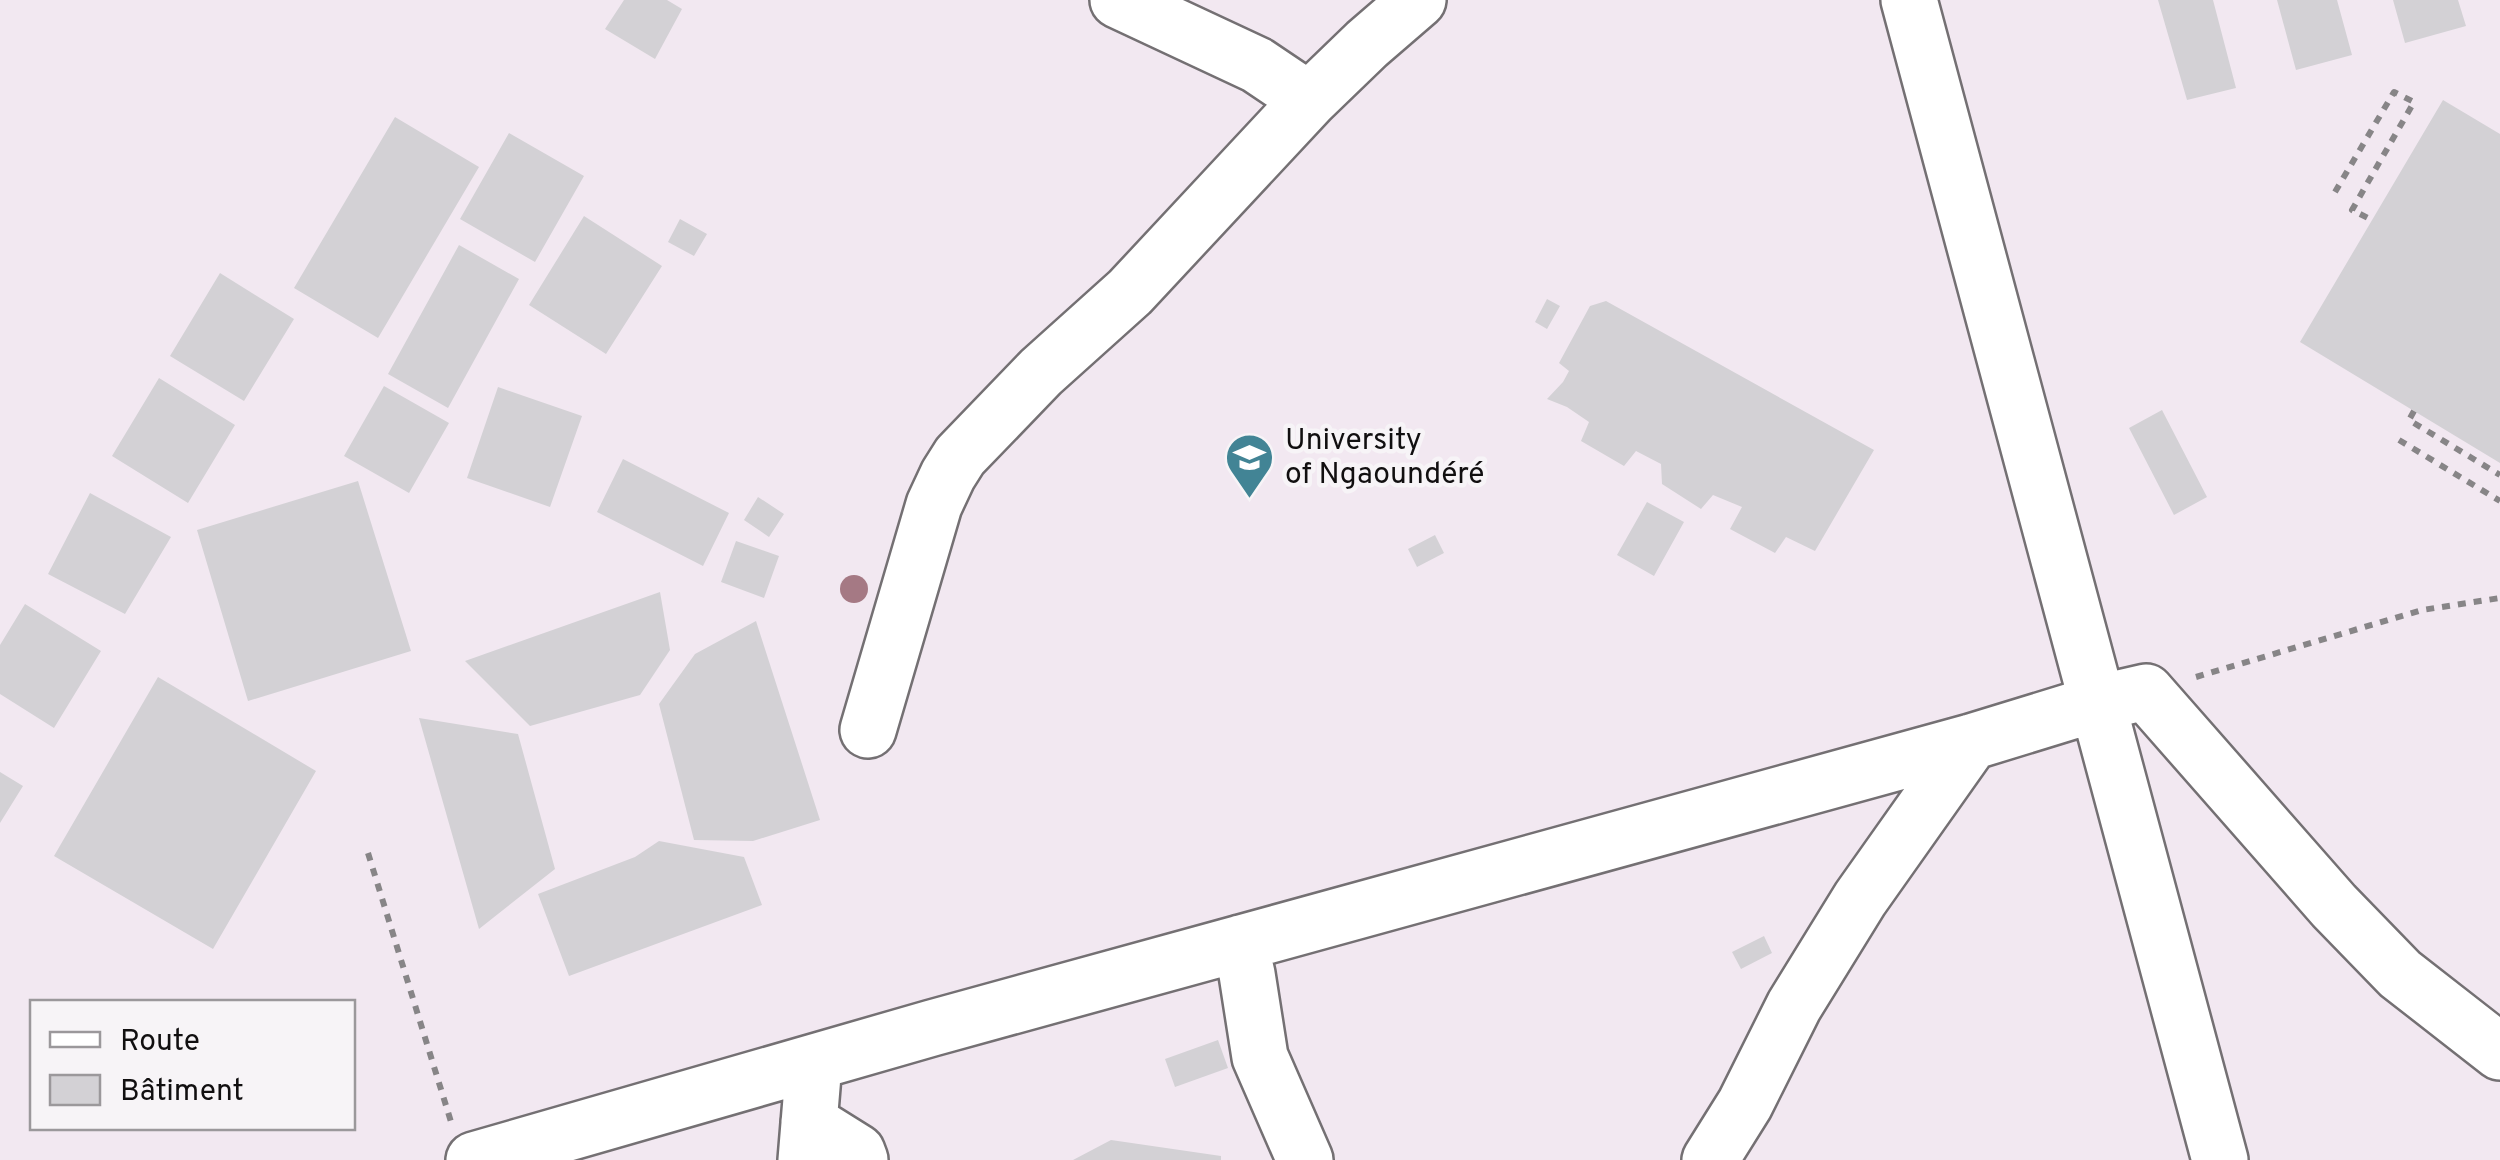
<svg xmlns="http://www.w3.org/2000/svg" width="2500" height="1160" viewBox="0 0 2500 1160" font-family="Overpass,sans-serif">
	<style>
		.built { fill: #f2e8f1; fill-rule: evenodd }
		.building { fill: #d3d1d5 }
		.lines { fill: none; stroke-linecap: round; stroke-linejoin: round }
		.minor-casing { stroke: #747073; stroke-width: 60 }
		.path { stroke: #878587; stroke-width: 6; stroke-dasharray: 8 8; stroke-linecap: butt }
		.minor { stroke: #fff; stroke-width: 55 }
		.tree { fill: #a57984 }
		.labels { text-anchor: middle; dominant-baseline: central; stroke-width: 9; stroke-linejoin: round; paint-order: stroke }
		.poi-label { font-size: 30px; fill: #110f10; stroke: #f7f4f7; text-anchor: start }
	</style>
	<rect width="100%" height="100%" fill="#f7f4f7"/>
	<path class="built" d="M 0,0 L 2500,0 L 2500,1160 L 0,1160 ZM 32,1002 L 352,1002 L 352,1128 L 32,1128 Z"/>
	<path class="building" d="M 624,0 L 667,0 L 682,9 L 655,59 L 605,29 Z
		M 2158,0 L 2213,0 L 2236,88 L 2187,100 Z
		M 2277,0 L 2337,0 L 2352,55 L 2296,70 Z
		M 2393,0 L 2458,0 L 2466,26 L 2405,43 Z
		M 2443,100 L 2500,134 L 2500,463 L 2300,342 Z
		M 395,117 L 479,167 L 378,338 L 294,288 Z
		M 509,133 L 584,176 L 535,262 L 460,219 Z
		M 584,216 L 662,266 L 606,354 L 529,305 Z
		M 680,219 L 707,234 L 694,256 L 668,242 Z
		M 459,245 L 519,279 L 448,408 L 388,374 Z
		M 220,273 L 294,319 L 244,401 L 170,356 Z
		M 1547,299 L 1560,306 L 1547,329 L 1535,322 Z
		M 1606,301 L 1874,450 L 1815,551 L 1786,537 L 1775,553 L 1730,529 L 1742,507 L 1713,495 L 1701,509 L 1662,484 L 1661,464 L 1636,451 L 1624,466 L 1581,441 L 1589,422 L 1567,407 L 1547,399 L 1563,382 L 1569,371 L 1559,363 L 1590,306 Z
		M 159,378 L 235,425 L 188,503 L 112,456 Z
		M 384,386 L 449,423 L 409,493 L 344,456 Z
		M 498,387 L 582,416 L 550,507 L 467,478 Z
		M 2162,410 L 2207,497 L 2174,515 L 2129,428 Z
		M 623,459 L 729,513 L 703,566 L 597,512 Z
		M 358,481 L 411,651 L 248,701 L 197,530 Z
		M 90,493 L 171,537 L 125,614 L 48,574 Z
		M 758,497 L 784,514 L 769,537 L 744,520 Z
		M 1647,502 L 1684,522 L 1654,576 L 1617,555 Z
		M 1435,535 L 1444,553 L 1417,567 L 1408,549 Z
		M 736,541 L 779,556 L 764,598 L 721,582 Z
		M 660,592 L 670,650 L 640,695 L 530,726 L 465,661 Z
		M 25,604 L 101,651 L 54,728 L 0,694 L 0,645 Z
		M 756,621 L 820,820 L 753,841 L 694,840 L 659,704 L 695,654 Z
		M 158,677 L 316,771 L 213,949 L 54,856 Z
		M 419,718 L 518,734 L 555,869 L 479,929 Z
		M 0,772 L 23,786 L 0,823 Z
		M 659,841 L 744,857 L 762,905 L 569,976 L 538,894 L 635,857 Z
		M 1764,936 L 1772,953 L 1741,969 L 1732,952 Z
		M 1218,1040 L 1228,1068 L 1175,1087 L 1165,1059 Z
		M 1111,1140 L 1221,1156 L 1221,1160 L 1073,1160 Z"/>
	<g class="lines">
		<defs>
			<path id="minor" d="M 1118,0 L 1257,65 L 1309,100
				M 1909,0 L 2220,1160
				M 868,730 L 934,505 L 948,475 L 960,456 L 1041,372 L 1130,292 L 1309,100 L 1367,44 L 1418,0
				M 1240,943 L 1247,974 L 1260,1057 L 1305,1160
				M 809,1122 L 857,1152 L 860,1160
				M 474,1160 L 932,1028 L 1971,742 L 2098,703 L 2146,692 L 2334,906 L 2400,974 L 2500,1052
				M 806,1160 L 814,1063
				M 1710,1160 L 1745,1104 L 1794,1006 L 1860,899 L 1971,742"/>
		</defs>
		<use href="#minor" class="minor-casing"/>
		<path class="path" d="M 2335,192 L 2394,92 L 2414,102 L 2352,210 L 2372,220
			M 2414,411 L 2409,420 L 2500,475
			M 2399,440 L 2500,501
			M 2196,677 L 2422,610 L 2500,598
			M 368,853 L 452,1125"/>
		<use href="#minor" class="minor"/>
	</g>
	<circle class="tree" cx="854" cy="589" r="14"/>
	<defs>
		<symbol id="university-pin" viewBox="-11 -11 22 30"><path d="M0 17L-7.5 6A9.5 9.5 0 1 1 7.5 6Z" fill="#428495" stroke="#f7f4f7"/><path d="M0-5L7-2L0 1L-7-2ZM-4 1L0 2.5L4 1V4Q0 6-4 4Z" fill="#fff"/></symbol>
	</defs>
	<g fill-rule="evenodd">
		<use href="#university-pin" x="1222" y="430" width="55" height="75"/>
	</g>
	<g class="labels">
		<g class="poi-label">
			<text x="1285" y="441">University<tspan x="1285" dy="34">of Ngaoundéré</tspan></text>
		</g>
	</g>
	<rect x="30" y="1000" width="325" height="130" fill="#f7f4f7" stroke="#9b989b" stroke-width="2.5"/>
	<rect x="50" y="1032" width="50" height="15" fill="#ffffff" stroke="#9b989b" stroke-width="2.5"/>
	<text x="120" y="1050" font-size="30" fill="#110f10">Route</text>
	<rect x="50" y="1075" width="50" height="30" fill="#d3d1d5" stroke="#9b989b" stroke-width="2.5"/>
	<text x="120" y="1100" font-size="30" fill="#110f10">Bâtiment</text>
</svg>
